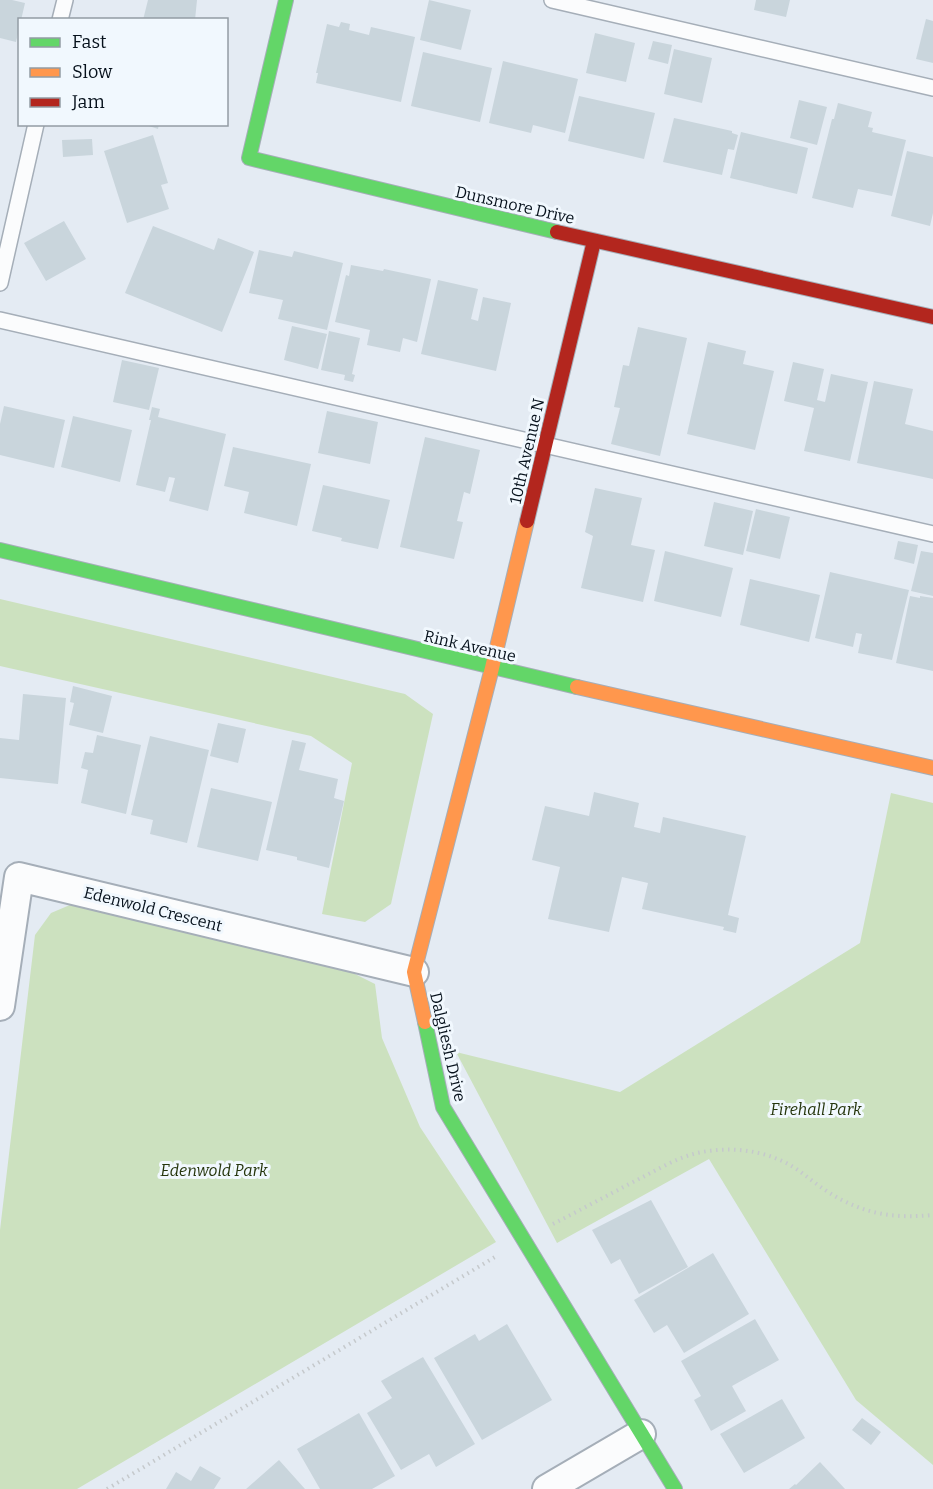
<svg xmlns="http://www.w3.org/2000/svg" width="933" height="1489" viewBox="0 0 933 1489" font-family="Bitter,serif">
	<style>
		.green { fill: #cce1bf }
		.building { fill: #c9d5dc }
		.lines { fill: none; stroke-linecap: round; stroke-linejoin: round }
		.lane-casing { stroke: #a5aeb8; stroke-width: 18 }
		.street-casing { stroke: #a5aeb8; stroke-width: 32 }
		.fast-casing { stroke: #a5aeb8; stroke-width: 16 }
		.slow-casing { stroke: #a5aeb8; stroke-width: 16 }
		.jam-casing { stroke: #a5aeb8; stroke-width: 16 }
		.path { stroke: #c5c9cc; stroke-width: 4; stroke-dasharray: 1.5 4.5; stroke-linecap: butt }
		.lane { stroke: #fbfcfd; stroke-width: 15 }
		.street { stroke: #fbfcfd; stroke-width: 28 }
		.fast { stroke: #63d668; stroke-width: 14 }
		.slow { stroke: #ff974d; stroke-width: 14 }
		.jam { stroke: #b3261e; stroke-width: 14 }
		.labels { text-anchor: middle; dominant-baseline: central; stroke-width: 6; stroke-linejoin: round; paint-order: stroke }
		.street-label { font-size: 16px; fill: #06111c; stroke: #f1f8fe }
		.park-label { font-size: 16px; font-style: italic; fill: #25350c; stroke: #f1f8fe }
	</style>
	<rect width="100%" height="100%" fill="#e4ebf3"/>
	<path class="green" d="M 0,599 L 405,694 L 433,714 L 391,904 L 365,922 L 322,914 L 352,763 L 311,736 L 0,666 Z
		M 891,793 L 933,803 L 933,1465 L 856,1400 L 709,1159 L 557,1243 L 456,1052 L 620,1092 L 860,943 Z
		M 77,902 L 347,970 L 375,984 L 382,1038 L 420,1127 L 496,1242 L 77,1489 L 0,1489 L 0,1230 L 35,935 L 51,913 Z"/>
	<path class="building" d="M 0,0 L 12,0 L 25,3 L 16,42 L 0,38 Z
		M 148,0 L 197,0 L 195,20 L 143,20 Z
		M 429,0 L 471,10 L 461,50 L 420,40 Z
		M 756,0 L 790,0 L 786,17 L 754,10 Z
		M 926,19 L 933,21 L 933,63 L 916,59 Z
		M 341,22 L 350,24 L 349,30 L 369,35 L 371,27 L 415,37 L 401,102 L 316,83 L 318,73 L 316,73 L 327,24 L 339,27 Z
		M 595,33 L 635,43 L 626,82 L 586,73 Z
		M 653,41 L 672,45 L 668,64 L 648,59 Z
		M 674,49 L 712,58 L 702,103 L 664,94 Z
		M 423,52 L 492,68 L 480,122 L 411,106 Z
		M 503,61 L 578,79 L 565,133 L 533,125 L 531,133 L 489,123 Z
		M 579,96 L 655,113 L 644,159 L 568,141 Z
		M 799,100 L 827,107 L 817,145 L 790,138 Z
		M 838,103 L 872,112 L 868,127 L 873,128 L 872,132 L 906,140 L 892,196 L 858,189 L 853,208 L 812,198 L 832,119 L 834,119 Z
		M 674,118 L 732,131 L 732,133 L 738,135 L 734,150 L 728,149 L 722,175 L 663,162 Z
		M 143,124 L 159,124 L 158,129 Z
		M 741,132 L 808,148 L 797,194 L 730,178 Z
		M 153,135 L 168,183 L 161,185 L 169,209 L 127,223 L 104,151 Z
		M 92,139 L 93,155 L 63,157 L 62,140 Z
		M 907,151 L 933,157 L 933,213 L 930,226 L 891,216 Z
		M 64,221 L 86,259 L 46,281 L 24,243 Z
		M 153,226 L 214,250 L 218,238 L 254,252 L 222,332 L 125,293 Z
		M 259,250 L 292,257 L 294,251 L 343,263 L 327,330 L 278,319 L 283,300 L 249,293 Z
		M 351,265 L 383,271 L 384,269 L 431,279 L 417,342 L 403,338 L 400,352 L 367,345 L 370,330 L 335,322 L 346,275 L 349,276 Z
		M 438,280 L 478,289 L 471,319 L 478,321 L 483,297 L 511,303 L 496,371 L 421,354 Z
		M 292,326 L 327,334 L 318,369 L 284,360 Z
		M 638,327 L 687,338 L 660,456 L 611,444 L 620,408 L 614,407 L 623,365 L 629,366 Z
		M 329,331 L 360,338 L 352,374 L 355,375 L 353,382 L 344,380 L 345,375 L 321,370 Z
		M 708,342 L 746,351 L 743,364 L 774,371 L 755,450 L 687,434 Z
		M 122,360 L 159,368 L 149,410 L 113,402 Z
		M 793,362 L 824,369 L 817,400 L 825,402 L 831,374 L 868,382 L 850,461 L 804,451 L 814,408 L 784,401 Z
		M 874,381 L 913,389 L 905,424 L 933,431 L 933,479 L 857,463 Z
		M 4,406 L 65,420 L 54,468 L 0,455 L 0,424 Z
		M 152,407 L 160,409 L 158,417 L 226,434 L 208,511 L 169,501 L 175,478 L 169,477 L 165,492 L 136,485 L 151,420 L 149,420 Z
		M 327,411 L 378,422 L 370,464 L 318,453 Z
		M 73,416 L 132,430 L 120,482 L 61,467 Z
		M 425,437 L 480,450 L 470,494 L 464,492 L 457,521 L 463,522 L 454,559 L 400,547 Z
		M 233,447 L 311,464 L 297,526 L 244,513 L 249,492 L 224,486 Z
		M 323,485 L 390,500 L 378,549 L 341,541 L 342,538 L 312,531 Z
		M 595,488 L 642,498 L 631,545 L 655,550 L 643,602 L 581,588 L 593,536 L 585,532 Z
		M 714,502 L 753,511 L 743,555 L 704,546 Z
		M 756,509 L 790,517 L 780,559 L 746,551 Z
		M 898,541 L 918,545 L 914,564 L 894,559 Z
		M 665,551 L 733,568 L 721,617 L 654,601 Z
		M 921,551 L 933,553 L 933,596 L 911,591 Z
		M 830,572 L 909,590 L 892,660 L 858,653 L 862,634 L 856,633 L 853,647 L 815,638 Z
		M 750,579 L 820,595 L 809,642 L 740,625 Z
		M 910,596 L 920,598 L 920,596 L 933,598 L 933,671 L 896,663 Z
		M 73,686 L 112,696 L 103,733 L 69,725 L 74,703 L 70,702 Z
		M 23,694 L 66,698 L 58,784 L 0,778 L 0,738 L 19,740 Z
		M 218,723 L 246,729 L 238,763 L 210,756 Z
		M 97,735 L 141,745 L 126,814 L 81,803 L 88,770 L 81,768 L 85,752 L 93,753 Z
		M 150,736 L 209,750 L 187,843 L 150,834 L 153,820 L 131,815 Z
		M 292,740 L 306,743 L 299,770 L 338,779 L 334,798 L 344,801 L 329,868 L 297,860 L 297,857 L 266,850 Z
		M 211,788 L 272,802 L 258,861 L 197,847 Z
		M 594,792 L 639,803 L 634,827 L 660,833 L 663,817 L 746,836 L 728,915 L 739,918 L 736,933 L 723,930 L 724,927 L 642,909 L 648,883 L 622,877 L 609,932 L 548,919 L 560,867 L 532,860 L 545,806 L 589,816 Z
		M 651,1200 L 688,1267 L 639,1294 L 620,1259 L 611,1264 L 592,1230 Z
		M 713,1253 L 749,1314 L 684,1353 L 667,1325 L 654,1333 L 634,1300 Z
		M 755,1319 L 779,1360 L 732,1386 L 746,1411 L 711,1431 L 694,1400 L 701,1396 L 681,1361 Z
		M 507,1324 L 552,1400 L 482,1440 L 434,1358 L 475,1334 L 479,1341 Z
		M 423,1357 L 475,1444 L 436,1467 L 429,1454 L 401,1470 L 367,1413 L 392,1398 L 381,1381 Z
		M 782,1399 L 805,1438 L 744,1473 L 720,1434 Z
		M 359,1413 L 395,1476 L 372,1489 L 320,1489 L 297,1449 Z
		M 862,1418 L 881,1432 L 871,1445 L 852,1430 Z
		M 279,1460 L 305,1489 L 246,1489 Z
		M 820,1462 L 845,1489 L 789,1489 L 795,1484 L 796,1485 Z
		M 200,1466 L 221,1478 L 214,1489 L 166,1489 L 176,1472 L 191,1481 Z"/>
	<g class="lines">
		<defs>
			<path id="lane" d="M 552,0 L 933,88
				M 60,20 L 65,0
				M 0,283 L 36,124
				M 0,320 L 933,534"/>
			<path id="street" d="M 0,1006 L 19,877 L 414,972
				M 547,1489 L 641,1434"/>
			<path id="fast" d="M 286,0 L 249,158 L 557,232
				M 0,550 L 577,687
				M 425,1022 L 443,1107 L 675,1489"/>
			<path id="slow" d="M 577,687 L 933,768
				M 425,1022 L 414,972 L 492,668 L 527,521"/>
			<path id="jam" d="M 557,232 L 933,317
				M 527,521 L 594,241"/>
		</defs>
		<use href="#lane" class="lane-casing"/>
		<use href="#street" class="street-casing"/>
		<use href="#fast" class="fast-casing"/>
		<use href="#slow" class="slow-casing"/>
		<use href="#jam" class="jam-casing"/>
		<path class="path" d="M 553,1224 C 582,1209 610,1194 639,1179 C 659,1169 679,1156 702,1152 C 735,1146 770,1151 798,1170 C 813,1181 827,1193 844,1201 C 874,1216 901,1218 933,1215
			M 107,1489 L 495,1257"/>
		<use href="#lane" class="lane"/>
		<use href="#street" class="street"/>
		<use href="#fast" class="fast"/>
		<use href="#slow" class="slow"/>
		<use href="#jam" class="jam"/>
	</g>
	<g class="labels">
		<g class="street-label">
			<text transform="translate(515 205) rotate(13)">Dunsmore Drive</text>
			<text transform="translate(527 451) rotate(-77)">10th Avenue N</text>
			<text transform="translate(470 646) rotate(13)">Rink Avenue</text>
			<text transform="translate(153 909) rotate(14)">Edenwold Crescent</text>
			<text transform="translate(448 1047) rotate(77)">Dalgliesh Drive</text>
		</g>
		<g class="park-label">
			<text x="816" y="1109">Firehall Park</text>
			<text x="214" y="1170">Edenwold Park</text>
		</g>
	</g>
	<rect x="18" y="18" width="210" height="108" fill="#f1f8fe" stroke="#939ca4" stroke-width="1.5"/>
	<rect x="30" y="38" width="30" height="9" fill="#63d668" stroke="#939ca4" stroke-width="1.5"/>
	<text x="72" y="48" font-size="18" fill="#06111c">Fast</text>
	<rect x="30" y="68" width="30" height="9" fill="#ff974d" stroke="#939ca4" stroke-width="1.5"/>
	<text x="72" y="78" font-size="18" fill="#06111c">Slow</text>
	<rect x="30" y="98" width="30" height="9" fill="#b3261e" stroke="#939ca4" stroke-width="1.5"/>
	<text x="72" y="108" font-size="18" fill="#06111c">Jam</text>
</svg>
